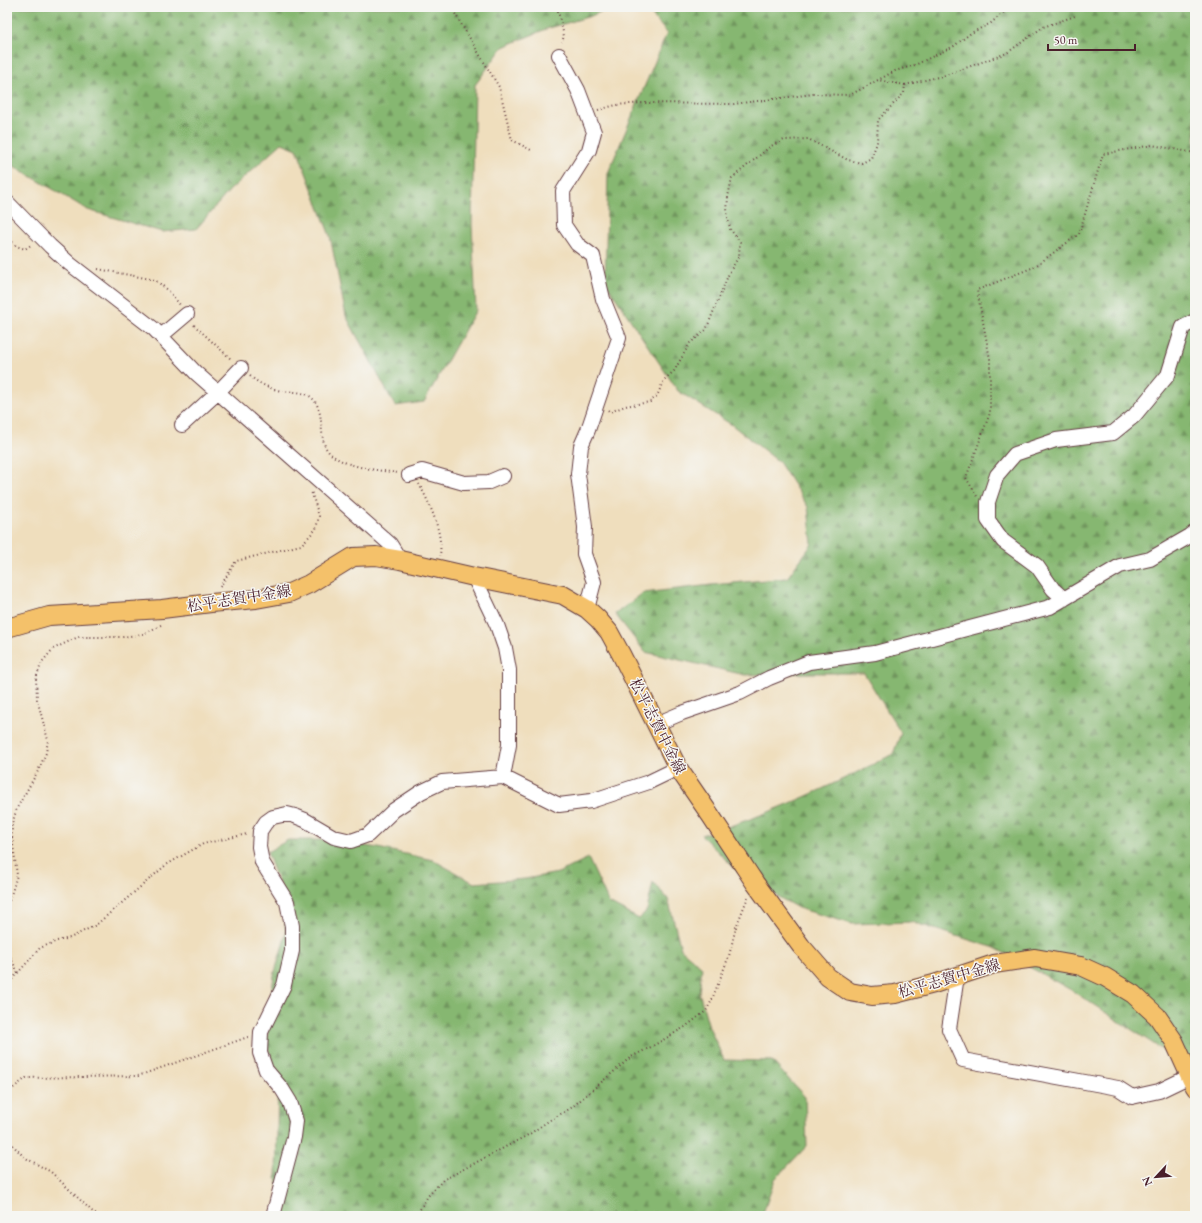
<svg xmlns="http://www.w3.org/2000/svg" width="1202" height="1223" viewBox="0 0 1202 1223" font-family="'EB Garamond','Noto Serif JP',serif">
	<style>
		.forest { fill: url(#forest-firs); stroke: #686b4e }
		.lines { fill: none; stroke-linecap: round; stroke-linejoin: round }
		.minor-casing { stroke: #633c41; stroke-width: 16 }
		.major-casing { stroke: #633c41; stroke-width: 20 }
		.path { stroke: #633c41; stroke-width: 2; stroke-dasharray: 1 3; stroke-linecap: butt }
		.minor { stroke: #fff; stroke-width: 14 }
		.major { stroke: #f4c16a; stroke-width: 18 }
		.labels { text-anchor: middle; dominant-baseline: central; stroke-width: 3; stroke-linejoin: round; paint-order: stroke }
		.street-label { font-size: 15px; fill: #4a1f2b; stroke: #f6f6f2 }
	</style>
	<defs>
		<pattern id="forest-firs" width="22" height="20" patternUnits="userSpaceOnUse"><rect width="22" height="20" fill="#86b771"/><path d="M5 1l3.5 6h-7zM16 11l3.5 6h-7z" fill="#70945d"/></pattern>
	</defs>
	<rect width="100%" height="100%" fill="#f6f6f2"/>
	<filter id="ink" filterUnits="userSpaceOnUse"><feTurbulence type="fractalNoise" baseFrequency=".025" numOctaves="2"/><feDisplacementMap in="SourceGraphic" scale="8" xChannelSelector="R" yChannelSelector="G"/><feConvolveMatrix kernelMatrix="1 2 1 2 8 2 1 2 1" color-interpolation-filters="sRGB"/></filter>
	<filter id="wash" filterUnits="userSpaceOnUse"><feTurbulence type="fractalNoise" baseFrequency=".012" numOctaves="4" result="noise"/><feDisplacementMap in="SourceGraphic" scale="16" xChannelSelector="R" yChannelSelector="G"/><feGaussianBlur stdDeviation="0.9" result="paint"/><feColorMatrix in="noise" values="0 0 0 0 0 0 0 0 0 0 0 0 0 0 0 0 0 1.4 0 .05"/><feComposite in="paint" operator="in"/></filter>
	<g filter="url(#wash)">
		<rect width="100%" height="100%" fill="#efdebd"/>
		<path class="forest" d="M 7,7 L 612,7 L 591,16 L 546,29 L 503,47 L 475,85 L 472,224 L 476,310 L 424,402 L 395,406 L 346,316 L 330,236 L 297,149 L 282,143 L 230,190 L 196,229 L 162,232 L 88,210 L 7,162 Z
			M 645,7 L 1195,7 L 1195,1082 L 1169,1054 L 1071,990 L 995,948 L 912,922 L 852,924 L 798,908 L 743,877 L 701,835 C 768,816 831,786 893,754 L 901,733 L 864,673 L 810,673 L 745,675 L 645,652 L 615,614 L 643,593 L 711,585 L 787,578 L 812,544 L 808,507 L 779,462 L 732,425 L 678,391 L 605,282 L 608,173 L 667,33 Z
			M 288,840 L 328,840 L 378,848 L 433,860 L 474,883 L 525,879 L 558,873 L 588,858 L 609,903 L 639,919 L 647,910 L 653,882 L 668,899 L 681,949 L 702,967 L 699,992 L 709,1027 L 724,1060 L 772,1061 L 805,1097 L 807,1146 L 775,1179 L 762,1216 L 285,1216 L 276,1179 L 278,1083 L 267,1045 L 269,1011 L 274,975 L 286,934 L 282,892 L 267,852 Z"/>
	</g>
	<g filter="url(#ink)">
		<g class="lines">
			<defs>
				<path id="minor" d="M 559,55 L 578,90 L 594,132 L 589,150 L 563,191 L 564,225 L 577,244 L 593,256 L 603,299 L 619,338 L 588,430 L 581,446 L 578,474 L 585,527 L 584,554 L 594,582 L 587,609
					M 7,202 L 50,246 L 70,264 L 154,329 L 196,373 L 390,544 L 400,560
					M 161,336 L 187,314
					M 182,425 L 218,392 L 241,368
					M 409,475 L 422,471 L 464,483 L 489,482 L 503,476
					M 474,577 L 497,625 L 505,648 L 509,670 L 509,745 L 503,777
					M 1064,599 L 1053,589 L 1037,566 L 1003,541 L 988,520 L 988,502 L 997,475 L 1015,454 L 1056,440 L 1113,433 L 1134,416 L 1168,375 L 1183,327 L 1195,321
					M 656,724 L 682,713 L 740,693 L 769,678 L 809,662 L 875,653 L 1050,607 L 1120,566 L 1150,559 L 1190,536 L 1195,532
					M 957,976 L 949,1029 L 963,1060 L 1118,1088 L 1132,1097 L 1159,1091 L 1190,1076
					M 273,1216 L 294,1137 L 296,1121 L 290,1102 L 282,1089 L 266,1070 L 260,1053 L 261,1032 L 284,985 L 292,951 L 292,926 L 287,902 L 262,862 L 259,847 L 260,831 L 266,822 L 273,817 L 287,814 L 295,816 L 305,820 L 334,837 L 351,841 L 368,835 L 394,810 L 421,792 L 442,782 L 503,777 L 559,805 L 591,801 L 649,782 L 678,768"/>
				<path id="major" d="M 7,628 L 49,616 L 162,609 L 211,603 L 256,599 L 289,593 L 309,584 L 353,557 L 376,556 L 400,560 L 474,577 L 563,595 L 587,609 L 598,619 L 609,632 L 621,654 L 678,768 L 711,816 L 755,883 L 801,946 L 828,977 L 850,992 L 872,996 L 895,994 L 934,984 L 994,964 L 1035,958 L 1081,966 L 1105,977 L 1133,994 L 1157,1016 L 1174,1041 L 1195,1087"/>
			</defs>
			<use href="#minor" class="minor-casing"/>
			<use href="#major" class="major-casing"/>
			<path class="path" d="M 451,7 L 499,87 L 512,140 L 531,150
				M 557,7 L 564,36 L 562,42
				M 905,85 L 946,75 L 1007,53 L 1043,27 L 1075,16
				M 598,110 L 616,105 L 643,103 L 734,104 L 813,94 L 850,95 L 895,71 L 915,65 L 954,46 L 971,33 L 991,23 L 1010,7
				M 7,236 L 16,246 L 25,249 L 31,245
				M 98,269 L 155,280 L 168,290 L 180,305
				M 194,325 L 232,360
				M 250,376 C 259,384 269,388 281,391 C 290,392 303,391 311,397 C 318,403 320,412 321,421 C 322,430 322,438 325,446 C 334,467 378,470 398,473
				M 608,410 L 610,412 L 625,406 L 650,402 L 657,396 L 664,380 L 674,371 L 690,343 L 706,330 L 729,273 L 739,256 L 740,242 L 730,229 L 727,212 L 728,197 L 732,178 L 771,146 L 784,140 L 808,139 L 848,160 L 862,163 L 871,158 L 877,143 L 878,120 L 904,93 L 905,85 L 877,80
				M 419,484 C 430,504 443,532 440,556
				M 977,496 L 966,478 L 990,413 L 990,359 L 977,290 L 1034,267 L 1079,234 L 1103,154 L 1152,145 L 1195,153
				M 220,587 L 236,561 L 301,545 L 316,529 L 319,516 L 311,491
				M 7,904 L 10,899 L 17,875 L 12,837 L 12,824 L 17,808 L 38,771 L 46,753 L 48,740 L 37,699 L 36,678 L 42,662 L 53,649 L 78,637 L 123,637 L 143,634 L 161,625
				M 7,950 L 18,973
				M 7,985 L 40,948 L 57,941 L 70,938 L 96,925 L 166,865 L 203,844 L 247,834
				M 7,1052 L 11,1065 L 7,1087
				M 7,1093 L 26,1078 L 138,1076 L 248,1037
				M 7,1139 L 24,1157 L 51,1172 L 97,1216
				M 416,1216 L 428,1196 L 443,1180 L 528,1135 L 550,1120 L 571,1108 L 631,1057 L 651,1047 L 685,1027 L 706,1011 L 711,1002 L 729,956 L 736,927 L 748,897"/>
			<use href="#minor" class="minor"/>
			<use href="#major" class="major"/>
		</g>
	</g>
	<g class="labels">
		<g class="street-label">
			<text transform="translate(239 598) rotate(-9)">松平志賀中金線</text>
			<text transform="translate(658 726) rotate(63)">松平志賀中金線</text>
			<text transform="translate(949 978) rotate(-16)">松平志賀中金線</text>
		</g>
	</g>
	<rect width="1202" height="1223" fill="none" stroke="#f6f6f2" stroke-width="24"/>
	<g transform="translate(1156 1177) rotate(244)" stroke="#f6f6f2" stroke-width="3" paint-order="stroke">
	<path d="M0-3L7 15L0 10L-7 15Z" fill="#4a1f2b"/>
	<text y="-6" font-size="11" font-weight="bold" text-anchor="middle" fill="#4a1f2b">N</text>
	</g>
	<path d="M1048 44v6h87v-6" fill="none" stroke="#4a1f2b" stroke-width="2"/>
	<text x="1054" y="44" font-size="12" fill="#4a1f2b" stroke="#f6f6f2" stroke-width="3" paint-order="stroke">50 m</text>
</svg>
